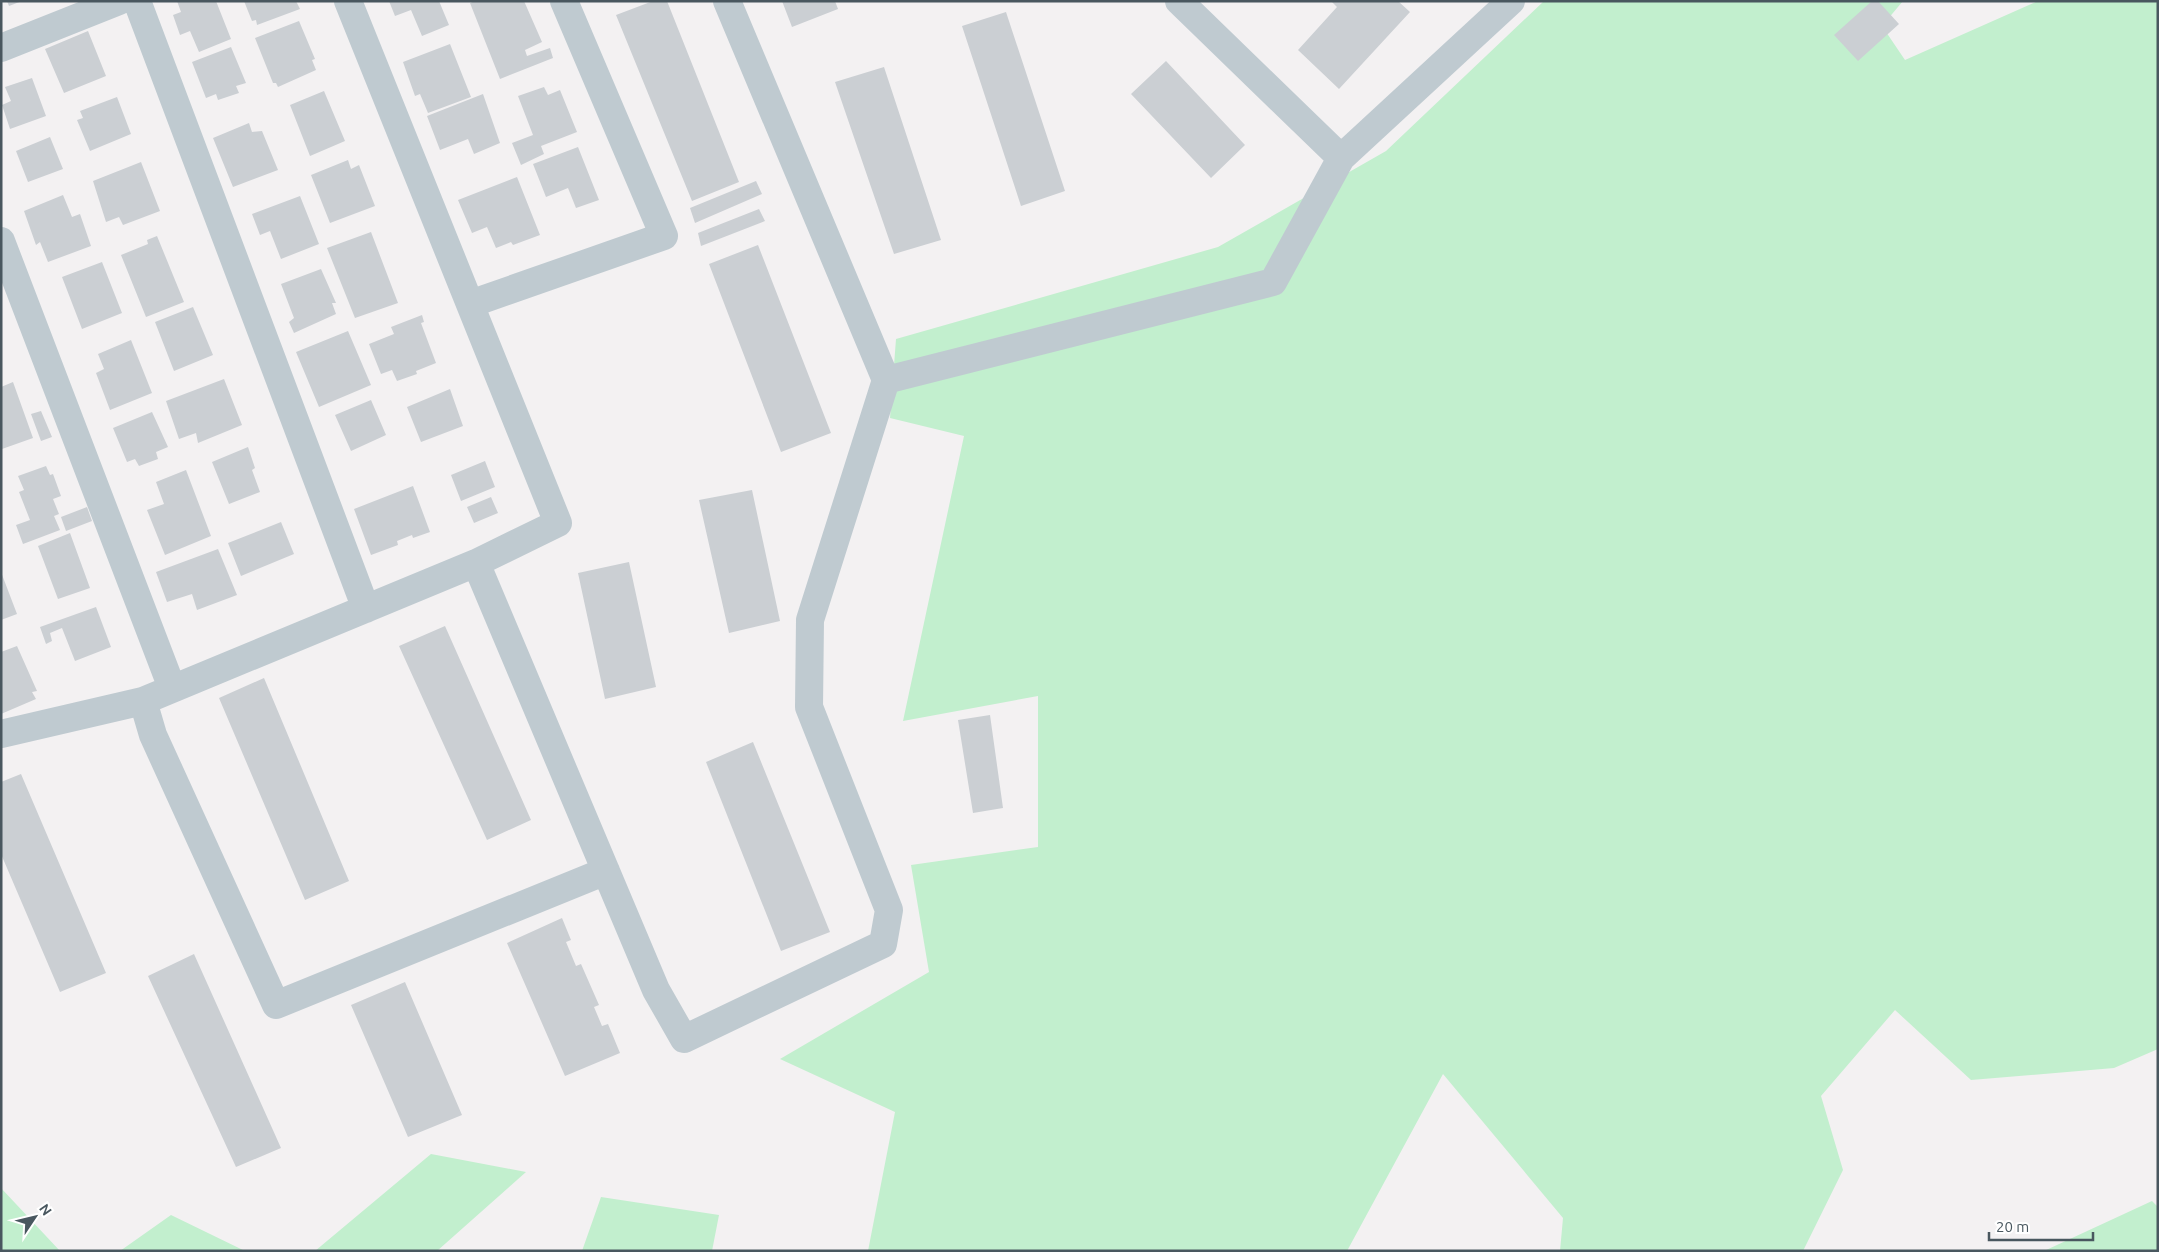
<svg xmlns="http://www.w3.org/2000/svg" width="2159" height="1252" viewBox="0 0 2159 1252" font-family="Ubuntu,sans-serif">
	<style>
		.green { fill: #c2efce }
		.building { fill: #cbcfd3 }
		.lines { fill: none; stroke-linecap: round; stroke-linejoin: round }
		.minor { stroke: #bfcad0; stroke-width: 28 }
	</style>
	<rect width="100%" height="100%" fill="#f3f1f2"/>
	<path class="green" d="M 1544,1 L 1903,1 L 1882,26 L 1905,60 L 2038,1 L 2158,1 L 2158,1049 L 2114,1068 L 1971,1080 L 1895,1010 L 1821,1096 L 1843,1170 L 1803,1251 L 1560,1251 L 1563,1218 L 1443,1074 L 1347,1251 L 868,1251 L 895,1112 L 780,1059 L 929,972 L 911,865 L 1038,847 L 1038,696 L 903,721 L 964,436 L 890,418 L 896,339 L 1218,247 L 1386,151 Z
		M 431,1154 L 526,1172 L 437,1251 L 315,1251 Z
		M 1,1188 L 60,1251 L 1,1251 Z
		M 601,1197 L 719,1215 L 712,1251 L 582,1251 Z
		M 2152,1201 L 2158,1207 L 2158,1251 L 2044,1251 Z
		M 171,1215 L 245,1251 L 120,1251 Z"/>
	<path class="building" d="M 7,1 L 22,1 L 9,6 Z
		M 177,1 L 216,1 L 231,39 L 199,52 L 190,31 L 180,35 L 173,15 L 181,12 Z
		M 244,1 L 296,1 L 300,9 L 257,25 L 256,20 L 252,21 Z
		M 389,1 L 439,1 L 449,25 L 422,36 L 411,10 L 395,16 Z
		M 475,1 L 524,1 L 542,42 L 525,50 L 527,56 L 550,48 L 553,58 L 500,79 L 470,3 Z
		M 653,1 L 667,1 L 739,182 L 692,201 L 616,15 Z
		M 782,1 L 835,1 L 838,9 L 792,27 Z
		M 1331,1 L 1398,1 L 1410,12 L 1339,89 L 1298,50 L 1337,7 Z
		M 1872,1 L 1878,1 L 1899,24 L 1858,61 L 1834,35 Z
		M 1006,12 L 1065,191 L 1021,206 L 962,26 Z
		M 299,21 L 315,59 L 312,60 L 316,70 L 278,87 L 276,83 L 273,83 L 255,38 Z
		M 88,31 L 106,76 L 64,93 L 45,49 Z
		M 450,44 L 471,97 L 428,113 L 420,94 L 415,96 L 403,62 Z
		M 231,47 L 246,83 L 236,86 L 239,93 L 218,100 L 216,94 L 206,98 L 192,62 Z
		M 1166,61 L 1245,145 L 1211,178 L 1131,94 Z
		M 884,67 L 941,240 L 894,254 L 835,82 Z
		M 32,78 L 46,116 L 10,129 L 2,105 L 11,101 L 5,87 Z
		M 544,87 L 548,95 L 560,90 L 577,132 L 541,146 L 544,154 L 521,165 L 512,143 L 533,135 L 518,96 Z
		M 324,91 L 345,141 L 310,156 L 290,105 Z
		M 483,94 L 500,143 L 474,154 L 468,139 L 440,150 L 427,116 Z
		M 117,97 L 131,134 L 90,151 L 77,120 L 83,118 L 80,111 Z
		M 249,123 L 252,132 L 262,131 L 278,170 L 233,187 L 213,138 Z
		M 50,137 L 63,169 L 28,182 L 16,151 Z
		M 578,147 L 599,200 L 576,208 L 568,188 L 546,197 L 533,164 Z
		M 348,160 L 351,169 L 359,165 L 375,206 L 330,223 L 311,175 Z
		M 141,162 L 160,211 L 123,225 L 119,217 L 106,222 L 93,181 Z
		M 517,177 L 540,235 L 513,245 L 511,242 L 496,248 L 487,227 L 472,233 L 458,200 Z
		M 756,181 L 762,194 L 695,223 L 690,208 Z
		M 63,195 L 72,217 L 80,214 L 91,246 L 48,262 L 40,242 L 36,245 L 24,211 Z
		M 300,196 L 319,244 L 281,259 L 270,231 L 260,235 L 252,214 Z
		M 759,209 L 765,221 L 701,246 L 698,233 Z
		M 371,232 L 398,303 L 355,318 L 327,248 Z
		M 157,236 L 184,302 L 146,317 L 121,255 L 148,244 L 147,240 Z
		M 758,245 L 831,433 L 781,452 L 709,264 Z
		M 102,262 L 122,313 L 82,329 L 62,277 Z
		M 321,269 L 336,303 L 332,303 L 336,314 L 294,333 L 289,322 L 294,318 L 281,284 Z
		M 193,307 L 213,355 L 174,371 L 155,322 Z
		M 422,315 L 424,322 L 421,323 L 436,363 L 416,371 L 417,374 L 397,381 L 392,370 L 381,374 L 369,344 L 394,334 L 391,327 Z
		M 348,331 L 371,385 L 319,407 L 296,352 Z
		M 131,340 L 152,393 L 110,410 L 96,373 L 104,369 L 98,354 Z
		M 224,379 L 242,425 L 198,443 L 196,433 L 179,439 L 166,401 Z
		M 13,382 L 33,438 L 2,449 L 1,387 Z
		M 450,389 L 463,426 L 421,442 L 407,407 Z
		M 371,400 L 386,435 L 351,451 L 335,415 Z
		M 41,411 L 52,437 L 41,441 L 31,414 Z
		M 152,412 L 168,447 L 156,452 L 158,459 L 139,466 L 135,459 L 127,462 L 113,428 Z
		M 248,447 L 255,468 L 252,470 L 260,492 L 229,504 L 212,462 Z
		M 485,461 L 495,487 L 461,501 L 451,475 Z
		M 46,466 L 50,475 L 53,474 L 61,496 L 53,499 L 59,514 L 54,516 L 60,530 L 23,544 L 16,525 L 30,520 L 19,492 L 24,490 L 18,476 Z
		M 186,470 L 211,536 L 165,555 L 147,510 L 164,504 L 156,482 Z
		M 413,486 L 430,532 L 413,538 L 412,535 L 397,541 L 398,545 L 371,555 L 354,509 Z
		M 752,490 L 780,621 L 729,633 L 699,500 Z
		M 491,497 L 498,513 L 474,523 L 467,507 Z
		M 87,507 L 92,521 L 66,531 L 61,517 Z
		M 281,522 L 294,554 L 241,576 L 228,543 Z
		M 70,533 L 90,588 L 58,599 L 38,546 Z
		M 218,549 L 237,595 L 197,610 L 192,594 L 167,602 L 156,572 Z
		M 629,562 L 656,687 L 605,699 L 578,573 Z
		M 1,572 L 17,614 L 1,620 Z
		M 96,607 L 111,647 L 75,661 L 62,628 L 50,633 L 52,641 L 46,644 L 40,627 Z
		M 445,626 L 531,820 L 487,840 L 399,646 Z
		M 17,646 L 37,691 L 32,692 L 36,699 L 1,714 L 1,652 Z
		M 264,678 L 349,881 L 305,900 L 219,698 Z
		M 990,715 L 1003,808 L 973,813 L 958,720 Z
		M 753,742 L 830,932 L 781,951 L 706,762 Z
		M 21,774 L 106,973 L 60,992 L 1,854 L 1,782 Z
		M 562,918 L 571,940 L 566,942 L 576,966 L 581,964 L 599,1005 L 594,1007 L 602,1026 L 608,1024 L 620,1053 L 565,1076 L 507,943 Z
		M 194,954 L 281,1148 L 236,1167 L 148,976 Z
		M 405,982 L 462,1115 L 408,1137 L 351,1005 Z"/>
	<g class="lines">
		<path class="minor" d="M 137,1 L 366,609
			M 1179,1 L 1341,158
			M 1,48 L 119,1
			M 1,241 L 172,688
			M 470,304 L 664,236 L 564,1
			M 886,380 L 1273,282 L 1341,158 L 1511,1
			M 476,563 L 656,990 L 684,1039 L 883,944 L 889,910 L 809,707 L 810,620 L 886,380 L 727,1
			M 143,701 L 476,563 L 558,523 L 348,1
			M 1,734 L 143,701 L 153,735 L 276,1005 L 606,871"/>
	</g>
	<rect width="2159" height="1252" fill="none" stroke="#49575f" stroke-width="5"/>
	<g transform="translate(35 1217) rotate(55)" stroke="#ffffff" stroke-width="4" paint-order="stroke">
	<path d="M0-4L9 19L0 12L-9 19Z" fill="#49575f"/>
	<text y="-8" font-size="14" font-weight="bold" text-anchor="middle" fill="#49575f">N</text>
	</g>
	<path d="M1989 1232v8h104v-8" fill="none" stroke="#49575f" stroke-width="2.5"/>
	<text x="1996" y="1232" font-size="15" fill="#49575f" stroke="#ffffff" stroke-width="4" paint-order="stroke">20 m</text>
</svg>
